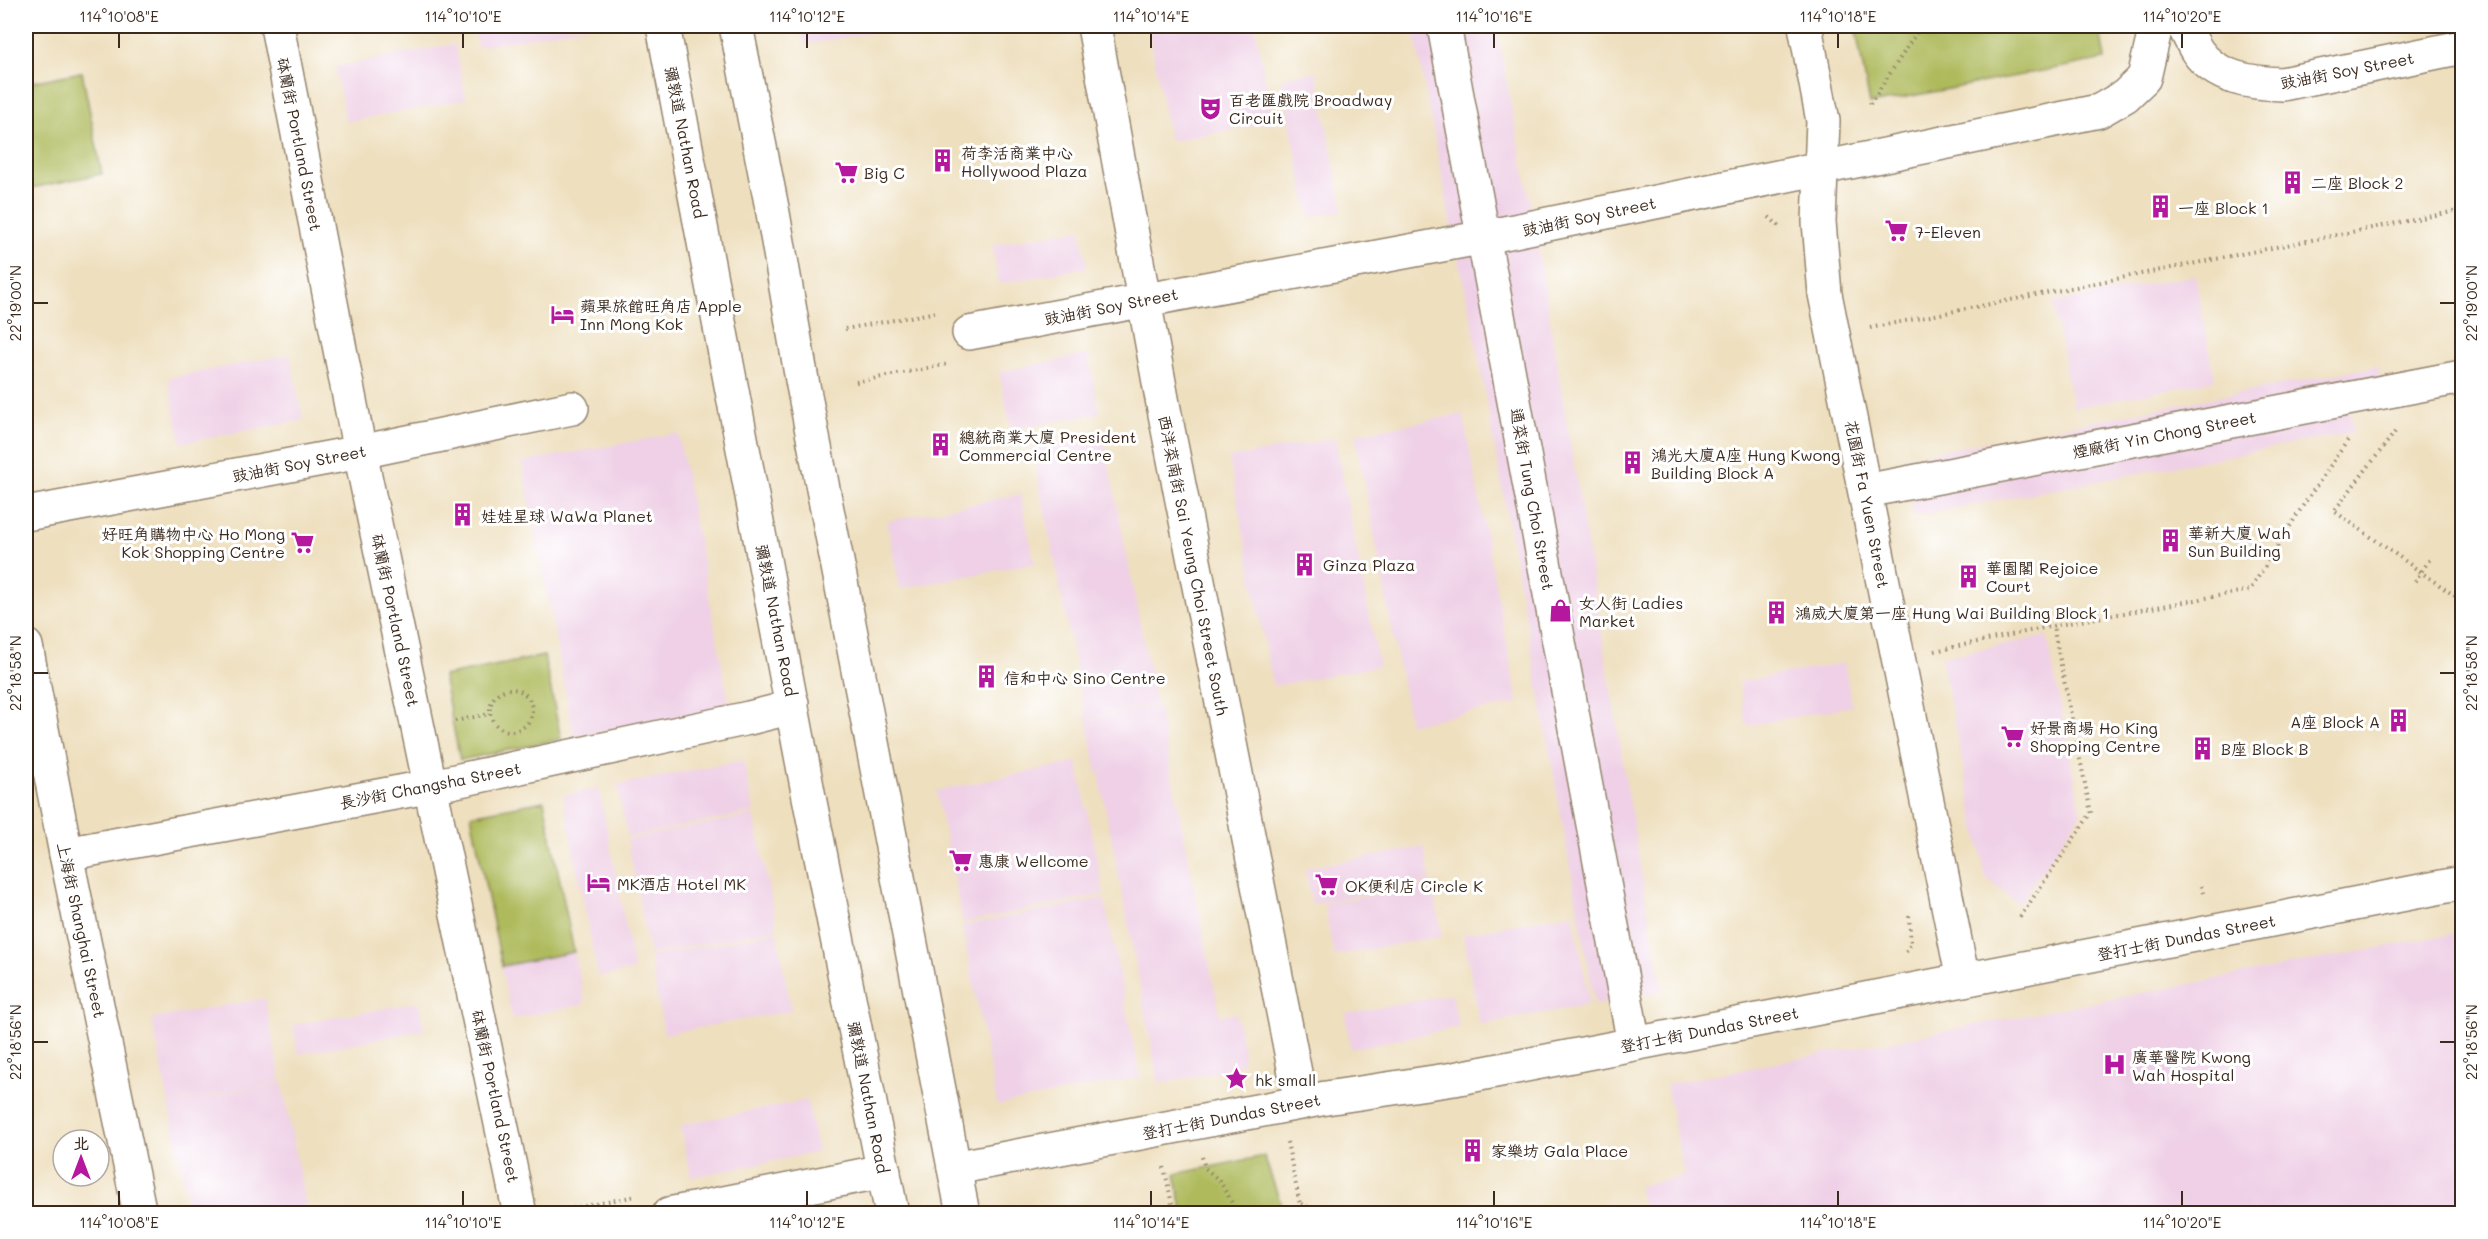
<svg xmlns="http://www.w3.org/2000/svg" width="2488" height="1239" viewBox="0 0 2488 1239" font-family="Mali,'LXGW WenKai TC',sans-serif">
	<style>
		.built { fill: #efd0e6 }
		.green { fill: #aeba5c; stroke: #74723d; stroke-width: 1.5 }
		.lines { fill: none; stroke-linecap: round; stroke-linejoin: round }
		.minor-casing { stroke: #94846e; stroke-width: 36 }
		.major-casing { stroke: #94846e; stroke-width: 36 }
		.path { stroke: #94846e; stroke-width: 4; stroke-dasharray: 1.5 4.5; stroke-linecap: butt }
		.minor { stroke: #fff; stroke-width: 33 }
		.major { stroke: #fff; stroke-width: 33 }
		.ticks { fill: none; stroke: #3b2a1e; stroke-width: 2 }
		.labels { text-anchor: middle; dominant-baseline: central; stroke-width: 6; stroke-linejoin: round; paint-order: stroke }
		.street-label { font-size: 16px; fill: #3b2a1e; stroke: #fff }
		.poi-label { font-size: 16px; fill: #3b2a1e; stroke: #fff; text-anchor: start }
		.neatline { fill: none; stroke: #3b2a1e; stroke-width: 2 }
		.ticks-label { font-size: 15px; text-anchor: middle; fill: #3b2a1e }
	</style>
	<rect width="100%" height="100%" fill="#fff"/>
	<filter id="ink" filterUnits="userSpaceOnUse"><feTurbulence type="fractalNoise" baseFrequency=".0167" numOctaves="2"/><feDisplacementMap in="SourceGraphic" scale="12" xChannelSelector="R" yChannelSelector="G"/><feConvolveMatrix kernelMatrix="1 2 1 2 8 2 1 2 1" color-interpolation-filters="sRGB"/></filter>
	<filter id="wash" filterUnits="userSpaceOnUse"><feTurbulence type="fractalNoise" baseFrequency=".008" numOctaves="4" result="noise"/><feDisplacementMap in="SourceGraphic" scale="24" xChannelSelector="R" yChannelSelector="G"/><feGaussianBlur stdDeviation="1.35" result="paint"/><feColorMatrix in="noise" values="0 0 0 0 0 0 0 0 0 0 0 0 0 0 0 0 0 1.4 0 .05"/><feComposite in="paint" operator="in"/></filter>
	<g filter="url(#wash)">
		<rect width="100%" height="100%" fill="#eedfbe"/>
		<path class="built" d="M 473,26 L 590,26 L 478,47 Z
			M 801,26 L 908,26 L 804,45 Z
			M 1148,26 L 1255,26 L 1273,122 L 1170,141 Z
			M 1413,26 L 1496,26 L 1532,212 L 1645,896 L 1663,990 L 1595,1005 L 1473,326 L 1453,233 Z
			M 455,44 L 466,99 L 346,122 L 335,67 Z
			M 1316,71 L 1343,211 L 1309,217 L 1281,78 Z
			M 1080,229 L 1087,267 L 999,284 L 992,245 Z
			M 2195,275 L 2215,380 L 2073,408 L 2053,303 Z
			M 290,354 L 303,420 L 181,443 L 168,378 Z
			M 1088,354 L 1100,413 L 1011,430 L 999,372 Z
			M 2377,366 L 2381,384 L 2345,391 L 2354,432 L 1914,516 L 1903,458 Z
			M 1463,414 L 1518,703 L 1410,724 L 1355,434 Z
			M 678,433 L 730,708 L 574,737 L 522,462 Z
			M 1103,434 L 1156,705 L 1086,719 L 1032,448 Z
			M 1335,438 L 1379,666 L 1273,686 L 1229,458 Z
			M 1020,494 L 1035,563 L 900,589 L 887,521 Z
			M 2047,636 L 2081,813 L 2019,904 L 1986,878 L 1941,657 Z
			M 1844,663 L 1852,706 L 1747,726 L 1739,682 Z
			M 1158,706 L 1220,1016 L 1236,1013 L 1244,1055 L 1241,1064 L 1233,1069 L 1159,1083 L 1146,1018 L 1190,1009 L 1146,1017 L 1099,774 L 1107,772 L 1097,773 L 1087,720 Z
			M 743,760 L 754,812 L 628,837 L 617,785 Z
			M 1077,762 L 1104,894 L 963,923 L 936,791 Z
			M 599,788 L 634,970 L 598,977 L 563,795 Z
			M 754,815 L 777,929 L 650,954 L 627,839 Z
			M 1424,847 L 1431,882 L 1312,904 L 1305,868 Z
			M 1432,884 L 1442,936 L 1334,956 L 1324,904 Z
			M 1104,898 L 1140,1077 L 997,1105 L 962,926 Z
			M 1573,913 L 1590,1004 L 1480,1025 L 1463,934 Z
			M 777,932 L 791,1011 L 664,1034 L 650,956 Z
			M 2462,932 L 2462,1213 L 1644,1213 L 1638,1186 L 1684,1176 L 1666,1084 Z
			M 574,952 L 585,1004 L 512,1019 L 501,967 Z
			M 1452,994 L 1459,1027 L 1351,1049 L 1345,1014 Z
			M 265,998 L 281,1082 L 169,1104 L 152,1019 Z
			M 419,1002 L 424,1030 L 298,1054 L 293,1025 Z
			M 282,1083 L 307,1213 L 190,1213 L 169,1105 Z
			M 807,1100 L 818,1152 L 691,1177 L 680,1125 Z"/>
		<path class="green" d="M 1855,26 L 2099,26 L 2105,59 L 1870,104 Z
			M 82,72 L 102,174 L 26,189 L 26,83 Z
			M 544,656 L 561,739 L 460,760 L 443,676 Z
			M 544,801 L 574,952 L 502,966 L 471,815 Z
			M 1264,1156 L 1284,1213 L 1183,1213 L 1175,1174 Z"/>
	</g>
	<g filter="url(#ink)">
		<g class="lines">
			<defs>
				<path id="minor" d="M 277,26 L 360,452 L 520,1214
					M 1094,26 L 1163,404 L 1301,1103
					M 1444,26 L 1634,1044
					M 1805,26 L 1823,121 L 1819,222 L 1825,294 L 1963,980
					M 2184,26 C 2188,34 2192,43 2197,51 C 2216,79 2252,83 2282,84 L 2462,47
					M 969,333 L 1485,237 L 2099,111 L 2125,96 L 2144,78 L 2156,26
					M 1865,491 L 2462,377
					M 26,514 L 360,452 L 572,408
					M 66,854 L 432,786 L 749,718 L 777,711 L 792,703
					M 954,1168 L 1326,1098 L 1454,1079 L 2462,883
					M 669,1214 L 884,1171"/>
				<path id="major" d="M 663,26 L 808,792 L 892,1214
					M 736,26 L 773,213 L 802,380 L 963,1214
					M 26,646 L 66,854 L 140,1214"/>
			</defs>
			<use href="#minor" class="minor-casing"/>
			<use href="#major" class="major-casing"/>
			<path class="path" d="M 1870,104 L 1921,26
				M 1769,217 L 1781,228
				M 1870,328 L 2462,210
				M 845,329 L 937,312
				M 856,382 L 949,364
				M 2395,432 L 2334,511 L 2462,601
				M 2415,581 L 2430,559
				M 1935,651 L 2053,626 L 2250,590 L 2302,507 L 2348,440
				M490 710a21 21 0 1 1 42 0a21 21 0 1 1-42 0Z
				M 455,721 L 489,714
				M 2201,886 L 2203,893
				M 2020,917 L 2091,813 L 2053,626
				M 1906,952 L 1911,944 L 1909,916
				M 1287,1142 L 1302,1214
				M 1202,1157 L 1205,1168 L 1220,1181 L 1238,1214
				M 1164,1167 L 1174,1214
				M 1301,1204 L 1324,1214
				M 555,1212 L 636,1196"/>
			<use href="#minor" class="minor"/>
			<use href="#major" class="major"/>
		</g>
	</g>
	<path class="ticks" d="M 119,33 L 119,48M 463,33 L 463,48M 807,33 L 807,48M 1151,33 L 1151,48M 1494,33 L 1494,48M 1838,33 L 1838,48M 2182,33 L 2182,48M 33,303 L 48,303M 2440,303 L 2455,303M 33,673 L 48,673M 2440,673 L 2455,673M 33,1042 L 48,1042M 2440,1042 L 2455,1042M 119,1191 L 119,1206M 463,1191 L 463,1206M 807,1191 L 807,1206M 1151,1191 L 1151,1206M 1494,1191 L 1494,1206M 1838,1191 L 1838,1206M 2182,1191 L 2182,1206"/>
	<defs>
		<symbol id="theatre-bare" viewBox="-9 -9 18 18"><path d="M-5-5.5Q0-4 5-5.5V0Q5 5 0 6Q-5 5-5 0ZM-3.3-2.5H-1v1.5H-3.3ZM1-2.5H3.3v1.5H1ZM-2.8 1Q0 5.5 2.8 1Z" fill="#b5179e" stroke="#fff" stroke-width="2.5" paint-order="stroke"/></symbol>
		<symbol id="building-bare" viewBox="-9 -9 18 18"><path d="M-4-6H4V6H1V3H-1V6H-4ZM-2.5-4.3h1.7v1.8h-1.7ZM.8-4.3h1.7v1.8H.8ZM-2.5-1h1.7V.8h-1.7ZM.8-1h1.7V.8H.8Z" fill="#b5179e" stroke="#fff" stroke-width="2.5" paint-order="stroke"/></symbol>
		<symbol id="supermarket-bare" viewBox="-9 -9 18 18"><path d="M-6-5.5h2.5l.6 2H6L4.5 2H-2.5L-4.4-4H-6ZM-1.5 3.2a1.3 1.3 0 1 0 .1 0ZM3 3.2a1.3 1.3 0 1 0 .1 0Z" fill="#b5179e" stroke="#fff" stroke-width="2.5" paint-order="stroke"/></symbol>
		<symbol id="hotel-bare" viewBox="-9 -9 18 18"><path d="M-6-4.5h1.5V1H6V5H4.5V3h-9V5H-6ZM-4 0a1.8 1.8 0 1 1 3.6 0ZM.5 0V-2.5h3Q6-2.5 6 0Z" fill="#b5179e" stroke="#fff" stroke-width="2.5" paint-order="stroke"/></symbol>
		<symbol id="shop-bare" viewBox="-9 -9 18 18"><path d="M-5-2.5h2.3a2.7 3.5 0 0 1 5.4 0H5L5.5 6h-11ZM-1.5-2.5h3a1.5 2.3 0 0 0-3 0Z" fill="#b5179e" stroke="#fff" stroke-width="2.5" paint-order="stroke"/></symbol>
		<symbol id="hospital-bare" viewBox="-9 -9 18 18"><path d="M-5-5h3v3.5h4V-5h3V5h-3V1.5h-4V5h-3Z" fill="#b5179e" stroke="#fff" stroke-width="2.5" paint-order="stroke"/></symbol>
		<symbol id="sight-bare" viewBox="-9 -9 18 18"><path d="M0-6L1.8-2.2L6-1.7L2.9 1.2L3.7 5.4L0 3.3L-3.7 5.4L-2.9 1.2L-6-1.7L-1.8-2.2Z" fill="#b5179e" stroke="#fff" stroke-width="2.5" paint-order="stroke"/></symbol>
	</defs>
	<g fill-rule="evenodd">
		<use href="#theatre-bare" x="1194" y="92" width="33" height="33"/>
		<use href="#building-bare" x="926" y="144" width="33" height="33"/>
		<use href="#supermarket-bare" x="830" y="156" width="33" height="33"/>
		<use href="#building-bare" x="2276" y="166" width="33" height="33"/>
		<use href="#building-bare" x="2144" y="190" width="33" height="33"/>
		<use href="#supermarket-bare" x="1880" y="214" width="33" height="33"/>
		<use href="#hotel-bare" x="546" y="298" width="33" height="33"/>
		<use href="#building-bare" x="924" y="428" width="33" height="33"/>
		<use href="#building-bare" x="1616" y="446" width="33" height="33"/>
		<use href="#building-bare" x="446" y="498" width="33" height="33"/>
		<use href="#building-bare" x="2154" y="524" width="33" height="33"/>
		<use href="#supermarket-bare" x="286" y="526" width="33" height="33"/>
		<use href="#building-bare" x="1288" y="548" width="33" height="33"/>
		<use href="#building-bare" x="1952" y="560" width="33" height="33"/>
		<use href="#shop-bare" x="1544" y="594" width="33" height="33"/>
		<use href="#building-bare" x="1760" y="596" width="33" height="33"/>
		<use href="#building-bare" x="970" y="660" width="33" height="33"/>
		<use href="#building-bare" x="2382" y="704" width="33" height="33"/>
		<use href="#supermarket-bare" x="1996" y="720" width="33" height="33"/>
		<use href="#building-bare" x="2186" y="732" width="33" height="33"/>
		<use href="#supermarket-bare" x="944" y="844" width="33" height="33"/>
		<use href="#hotel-bare" x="582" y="866" width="33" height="33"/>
		<use href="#supermarket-bare" x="1310" y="868" width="33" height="33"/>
		<use href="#hospital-bare" x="2098" y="1048" width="33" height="33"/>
		<use href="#sight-bare" x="1220" y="1062" width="33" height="33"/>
		<use href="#building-bare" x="1456" y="1134" width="33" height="33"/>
	</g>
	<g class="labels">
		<g class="street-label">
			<text transform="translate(2347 70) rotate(-11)">豉油街 Soy Street</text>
			<text transform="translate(686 142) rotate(79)">彌敦道 Nathan Road</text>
			<text transform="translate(300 144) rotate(79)">砵蘭街 Portland Street</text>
			<text transform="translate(1589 216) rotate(-12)">豉油街 Soy Street</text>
			<text transform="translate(1111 306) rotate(-11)">豉油街 Soy Street</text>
			<text transform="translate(2164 434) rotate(-11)">煙廠街 Yin Chong Street</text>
			<text transform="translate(299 463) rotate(-11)">豉油街 Soy Street</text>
			<text transform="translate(1533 499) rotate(80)">通菜街 Tung Choi Street</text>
			<text transform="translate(1868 504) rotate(79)">花園街 Fa Yuen Street</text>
			<text transform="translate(1194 565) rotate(79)">西洋菜南街 Sai Yeung Choi Street South</text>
			<text transform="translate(396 620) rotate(78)">砵蘭街 Portland Street</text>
			<text transform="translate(777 620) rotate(79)">彌敦道 Nathan Road</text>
			<text transform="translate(430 785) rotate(-11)">長沙街 Changsha Street</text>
			<text transform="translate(82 930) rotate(78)">上海街 Shanghai Street</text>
			<text transform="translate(2186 937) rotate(-11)">登打士街 Dundas Street</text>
			<text transform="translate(1709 1029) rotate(-11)">登打士街 Dundas Street</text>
			<text transform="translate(496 1096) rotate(78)">砵蘭街 Portland Street</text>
			<text transform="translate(869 1097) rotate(79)">彌敦道 Nathan Road</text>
			<text transform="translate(1231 1116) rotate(-11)">登打士街 Dundas Street</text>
		</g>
		<g class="poi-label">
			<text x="1229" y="99">百老匯戲院 Broadway<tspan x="1229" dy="18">Circuit</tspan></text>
			<text x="961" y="152">荷李活商業中心<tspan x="961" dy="18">Hollywood Plaza</tspan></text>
			<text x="864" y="172">Big C</text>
			<text x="2311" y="182">二座 Block 2</text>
			<text x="2178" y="207">一座 Block 1</text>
			<text x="1915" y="231">7-Eleven</text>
			<text x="580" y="305">蘋果旅館旺角店 Apple<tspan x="580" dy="18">Inn Mong Kok</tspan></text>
			<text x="959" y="436">總統商業大廈 President<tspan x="959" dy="18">Commercial Centre</tspan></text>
			<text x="1651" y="454">鴻光大廈A座 Hung Kwong<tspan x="1651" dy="18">Building Block A</tspan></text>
			<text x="481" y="515">娃娃星球 WaWa Planet</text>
			<text x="2188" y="532">華新大廈 Wah<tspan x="2188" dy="18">Sun Building</tspan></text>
			<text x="285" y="533" text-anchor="end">好旺角購物中心 Ho Mong<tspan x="285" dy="18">Kok Shopping Centre</tspan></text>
			<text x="1323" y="564">Ginza Plaza</text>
			<text x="1986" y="567">華園閣 Rejoice<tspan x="1986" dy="18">Court</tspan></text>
			<text x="1579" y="602">女人街 Ladies<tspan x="1579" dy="18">Market</tspan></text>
			<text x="1795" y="612">鴻威大廈第一座 Hung Wai Building Block 1</text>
			<text x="1004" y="677">信和中心 Sino Centre</text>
			<text x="2380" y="721" text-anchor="end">A座 Block A</text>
			<text x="2030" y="727">好景商場 Ho King<tspan x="2030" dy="18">Shopping Centre</tspan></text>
			<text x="2221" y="748">B座 Block B</text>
			<text x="978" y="860">惠康 Wellcome</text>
			<text x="617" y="883">MK酒店 Hotel MK</text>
			<text x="1345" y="885">OK便利店 Circle K</text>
			<text x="2132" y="1056">廣華醫院 Kwong<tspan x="2132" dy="18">Wah Hospital</tspan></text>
			<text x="1255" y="1079">hk small</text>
			<text x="1491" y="1150">家樂坊 Gala Place</text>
		</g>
	</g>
	<rect width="2488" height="1239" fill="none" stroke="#fff" stroke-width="66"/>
	<g transform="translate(81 1158)"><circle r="28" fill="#ffffff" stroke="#b1aaa5" stroke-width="1.5"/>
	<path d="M0-4.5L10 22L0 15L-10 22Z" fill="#b5179e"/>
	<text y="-9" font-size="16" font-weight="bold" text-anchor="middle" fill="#3b2a1e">北</text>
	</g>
	<rect x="33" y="33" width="2422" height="1173" class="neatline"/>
	<g class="ticks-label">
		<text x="119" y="22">114°10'08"E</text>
		<text x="463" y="22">114°10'10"E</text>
		<text x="807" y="22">114°10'12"E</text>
		<text x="1151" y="22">114°10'14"E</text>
		<text x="1494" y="22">114°10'16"E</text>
		<text x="1838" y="22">114°10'18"E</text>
		<text x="2182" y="22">114°10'20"E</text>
		<text transform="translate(16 303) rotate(-90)" y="5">22°19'00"N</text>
		<text transform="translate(2472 303) rotate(-90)" y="5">22°19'00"N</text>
		<text transform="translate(16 673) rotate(-90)" y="5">22°18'58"N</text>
		<text transform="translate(2472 673) rotate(-90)" y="5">22°18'58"N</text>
		<text transform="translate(16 1042) rotate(-90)" y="5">22°18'56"N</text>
		<text transform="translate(2472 1042) rotate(-90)" y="5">22°18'56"N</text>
		<text x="119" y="1228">114°10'08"E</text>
		<text x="463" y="1228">114°10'10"E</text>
		<text x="807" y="1228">114°10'12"E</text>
		<text x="1151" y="1228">114°10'14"E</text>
		<text x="1494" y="1228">114°10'16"E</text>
		<text x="1838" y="1228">114°10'18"E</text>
		<text x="2182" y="1228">114°10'20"E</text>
	</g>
</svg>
